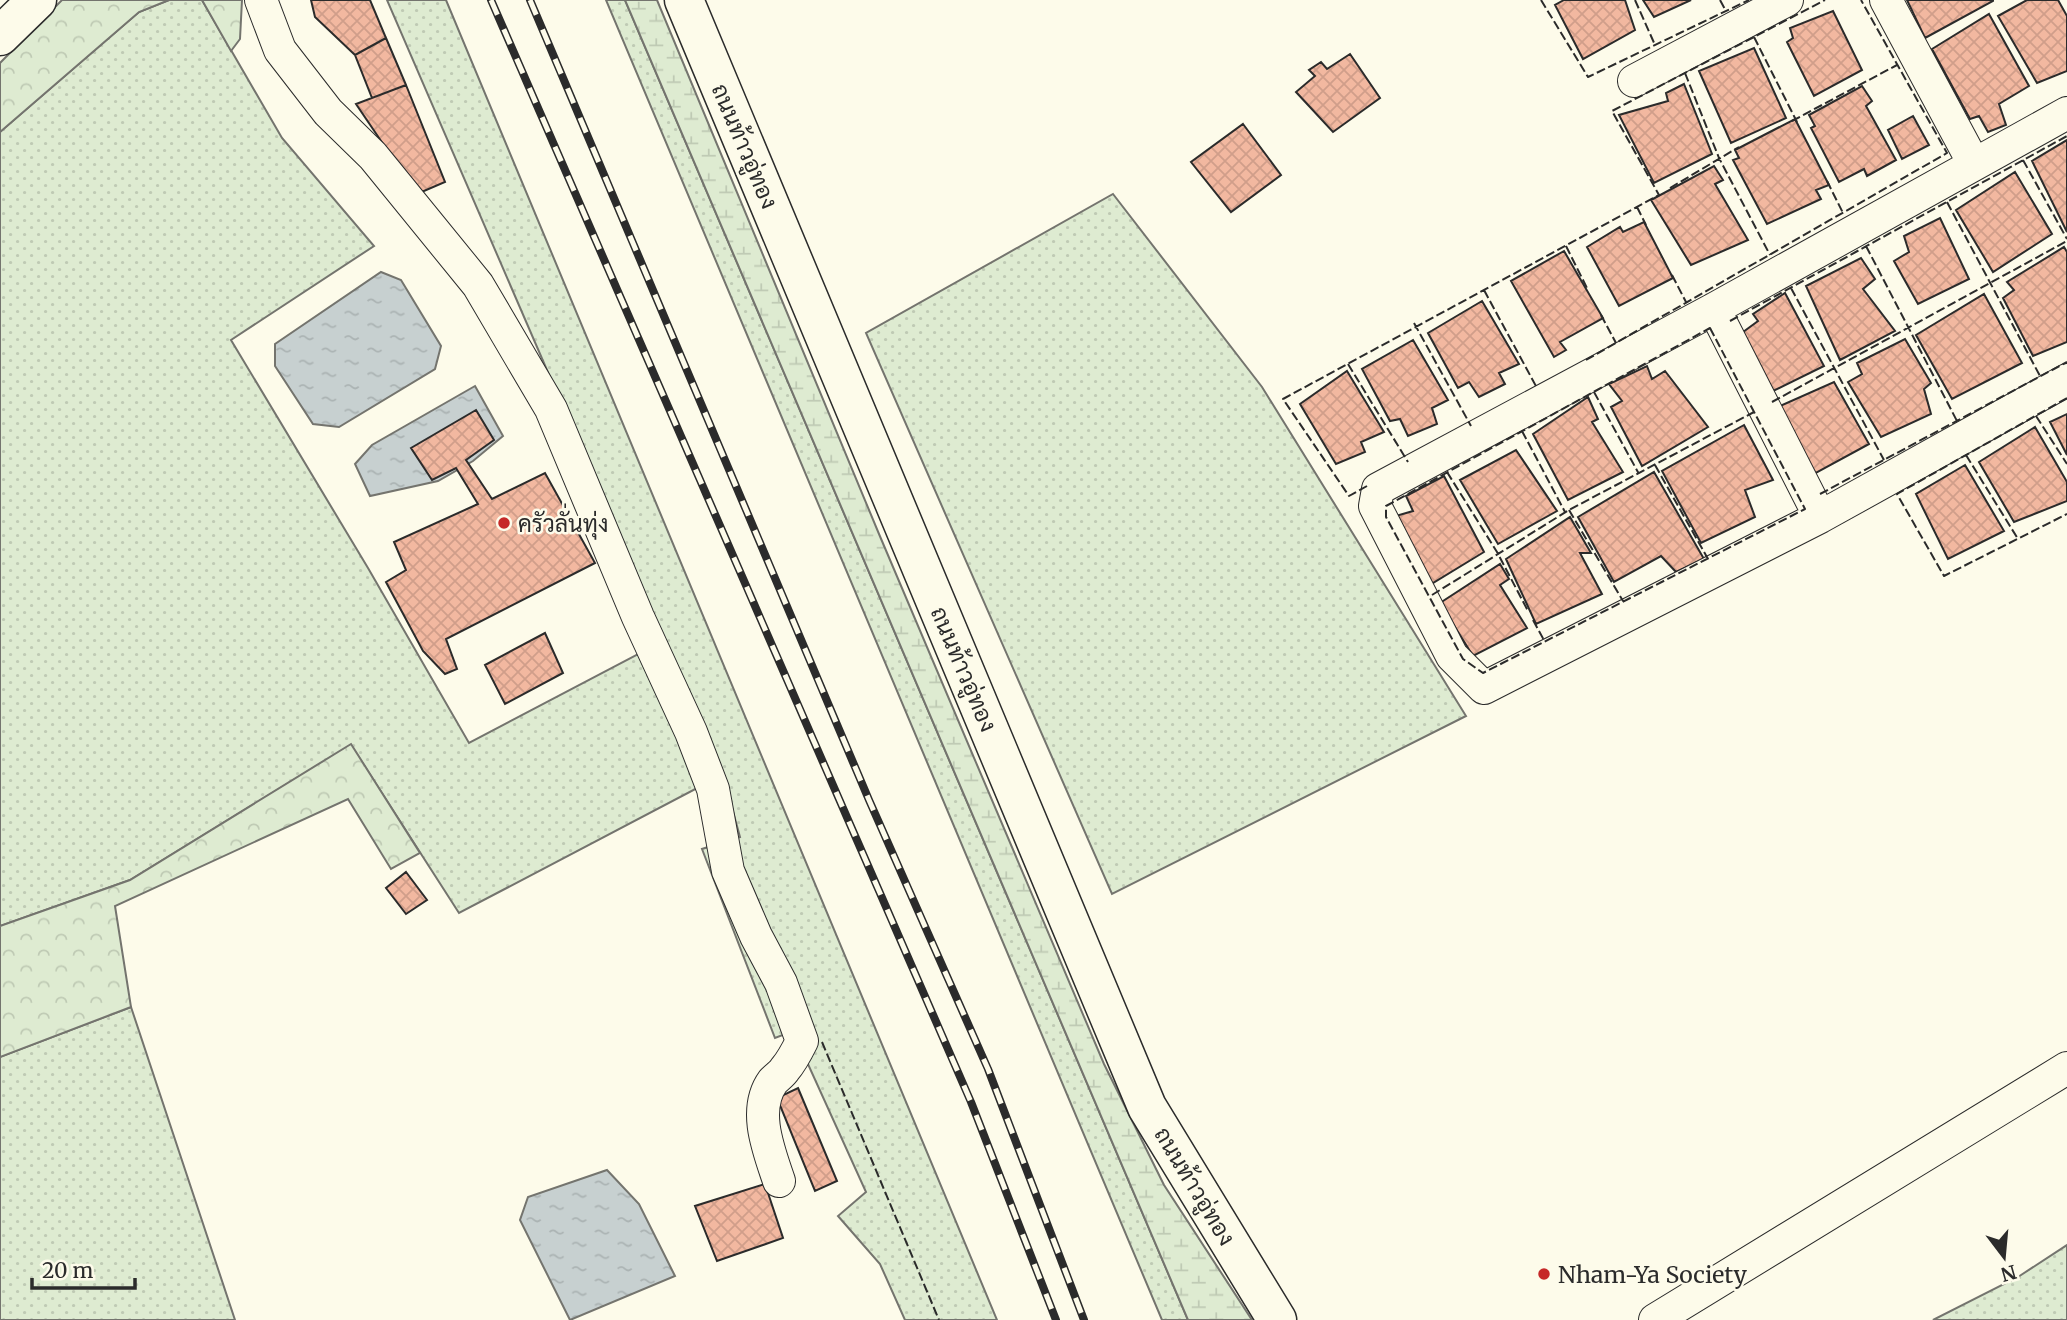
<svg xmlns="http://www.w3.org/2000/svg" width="2067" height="1320" viewBox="0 0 2067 1320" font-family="Merriweather,Sarabun,serif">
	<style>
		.grass { fill: url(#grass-dots); stroke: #74746e; stroke-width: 2 }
		.forest { fill: url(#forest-crowns); stroke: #74746e; stroke-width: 2 }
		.wetland { fill: url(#wetland-marsh); stroke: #74746e; stroke-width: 2 }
		.water { fill: url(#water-ripples); stroke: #74746e; stroke-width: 2 }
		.building { fill: url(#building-cross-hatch); stroke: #2b2b2b; stroke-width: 2 }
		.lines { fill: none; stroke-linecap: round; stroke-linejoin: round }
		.street-casing { stroke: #2b2b2b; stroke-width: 34 }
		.secondary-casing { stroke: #2b2b2b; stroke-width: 41 }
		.primary-casing { stroke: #2b2b2b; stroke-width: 41 }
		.street { stroke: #fdfbea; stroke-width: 32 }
		.secondary { stroke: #fdfbea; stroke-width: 38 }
		.primary { stroke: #fdfbea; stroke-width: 38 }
		.rail-casing { stroke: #2b2b2b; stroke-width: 8 }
		.rail { stroke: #fdfbea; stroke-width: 5; stroke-dasharray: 16; stroke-linecap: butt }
		.fence { stroke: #2b2b2b; stroke-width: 2; stroke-dasharray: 9 3.5; stroke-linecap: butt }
		.poi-dot { fill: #c62828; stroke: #fdfbea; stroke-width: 2.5 }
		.labels { text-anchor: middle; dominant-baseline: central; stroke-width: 5; stroke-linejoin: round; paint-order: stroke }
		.street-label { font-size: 23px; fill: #2b2b2b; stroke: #fdfbea }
		.poi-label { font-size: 23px; fill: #2b2b2b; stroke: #fdfbea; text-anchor: start }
	</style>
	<defs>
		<pattern id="grass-dots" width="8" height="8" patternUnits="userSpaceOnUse" patternTransform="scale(1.75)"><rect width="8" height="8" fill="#deebd1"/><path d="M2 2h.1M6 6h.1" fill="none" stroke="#bfcab4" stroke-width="1.8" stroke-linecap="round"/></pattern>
		<pattern id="forest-crowns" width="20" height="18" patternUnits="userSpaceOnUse" patternTransform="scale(1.75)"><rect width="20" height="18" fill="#deebd1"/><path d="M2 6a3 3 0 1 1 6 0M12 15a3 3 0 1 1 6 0" fill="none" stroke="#bfcab4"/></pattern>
		<pattern id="wetland-marsh" width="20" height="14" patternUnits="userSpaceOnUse" patternTransform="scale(1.75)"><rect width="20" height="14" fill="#deebd1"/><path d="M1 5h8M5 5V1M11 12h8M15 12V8" fill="none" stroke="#bfcab4"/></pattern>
		<pattern id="water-ripples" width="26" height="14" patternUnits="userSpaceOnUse" patternTransform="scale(1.75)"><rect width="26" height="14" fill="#c7d0d0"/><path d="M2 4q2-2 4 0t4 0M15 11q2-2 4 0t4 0" fill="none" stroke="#abb3b3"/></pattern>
		<pattern id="building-cross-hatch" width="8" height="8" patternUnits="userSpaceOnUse" patternTransform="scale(1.75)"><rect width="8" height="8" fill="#f2b8a0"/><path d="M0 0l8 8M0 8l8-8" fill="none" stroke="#d09e8a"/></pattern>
	</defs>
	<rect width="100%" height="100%" fill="#fdfbea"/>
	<path class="grass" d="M 169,0 L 202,0 L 282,138 L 374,246 L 231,340 L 368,568 L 469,743 L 640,653 L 703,785 L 459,913 L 351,745 L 130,880 L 0,926 L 0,132 L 139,12 Z
		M 387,0 L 446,0 L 997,1320 L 905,1320 L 880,1264 L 838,1216 L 866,1192 L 793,1031 L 775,1038 L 702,849 L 740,837 L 731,804 L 665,643 Z
		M 606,0 L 625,0 L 1188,1320 L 1162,1320 Z
		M 1113,194 L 1262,387 L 1466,716 L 1112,894 L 866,333 Z
		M 131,1007 L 235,1320 L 0,1320 L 0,1057 Z
		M 2067,1245 L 2067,1320 L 1933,1320 L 2018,1277 Z"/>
	<path class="forest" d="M 62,0 L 169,0 L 139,12 L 0,132 L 0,63 Z
		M 202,0 L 242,0 L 240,39 L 231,51 Z
		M 351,744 L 420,853 L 391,869 L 348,799 L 115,906 L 131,1007 L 0,1057 L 0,926 L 130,880 Z"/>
	<path class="wetland" d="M 625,0 L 657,0 L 879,534 L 1104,1064 L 1164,1185 L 1252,1320 L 1188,1320 Z"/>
	<path class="water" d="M 381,272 L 401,280 L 441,346 L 435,369 L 339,427 L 313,424 L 275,366 L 275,344 Z
		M 475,386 L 503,436 L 473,461 L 438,481 L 370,496 L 355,464 L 372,445 Z
		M 607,1170 L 639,1204 L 675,1276 L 570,1320 L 520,1220 L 528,1197 Z"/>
	<path class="building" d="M 311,0 L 370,0 L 386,38 L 355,55 L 315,17 Z
		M 1564,0 L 1625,0 L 1635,30 L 1583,59 L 1555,5 Z
		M 1643,0 L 1691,0 L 1654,17 Z
		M 1907,0 L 1993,0 L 1993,1 L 1925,38 Z
		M 2027,0 L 2058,0 L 2067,16 L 2067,71 L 2037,83 L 1998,16 Z
		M 1833,11 L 1862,70 L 1814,96 L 1787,42 L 1793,38 L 1790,28 Z
		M 1989,14 L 2029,86 L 1999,104 L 2006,125 L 1988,132 L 1979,116 L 1970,119 L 1932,49 Z
		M 386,38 L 406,85 L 372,98 L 355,55 Z
		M 1754,48 L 1786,118 L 1731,143 L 1699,71 Z
		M 1350,54 L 1380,98 L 1333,132 L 1296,92 L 1315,76 L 1309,70 L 1321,62 L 1327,69 Z
		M 1684,84 L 1712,154 L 1654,183 L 1619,115 L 1668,101 L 1666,93 Z
		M 406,85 L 445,182 L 417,194 L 356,104 Z
		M 1862,86 L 1872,101 L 1866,106 L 1896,160 L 1867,176 L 1864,169 L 1839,182 L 1811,128 L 1815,126 L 1809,115 Z
		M 1913,116 L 1929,145 L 1902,159 L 1888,130 Z
		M 1795,119 L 1829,185 L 1816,190 L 1821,199 L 1767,224 L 1733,160 L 1739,158 L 1735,150 Z
		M 1243,124 L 1281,175 L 1231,212 L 1191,162 Z
		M 2067,140 L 2067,232 L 2032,161 Z
		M 1714,166 L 1723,180 L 1715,184 L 1748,240 L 1691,265 L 1651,200 Z
		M 2015,172 L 2052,234 L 1993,272 L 1956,210 Z
		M 1940,218 L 1969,279 L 1918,304 L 1894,261 L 1909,252 L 1904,236 Z
		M 1644,222 L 1673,278 L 1619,306 L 1587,247 L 1620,227 L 1623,232 Z
		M 2064,247 L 2067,252 L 2067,342 L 2033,356 L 2003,298 L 2014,290 L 2007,282 Z
		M 1564,251 L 1603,318 L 1560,342 L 1566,350 L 1554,357 L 1511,281 Z
		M 1861,258 L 1875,279 L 1863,289 L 1895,331 L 1840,360 L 1806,286 Z
		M 1785,293 L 1824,366 L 1769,393 L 1739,335 L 1758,321 L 1753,314 Z
		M 1984,294 L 2022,363 L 1952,399 L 1916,335 Z
		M 1482,301 L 1519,364 L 1499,373 L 1505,384 L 1479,397 L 1469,382 L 1458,388 L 1428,333 Z
		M 1905,339 L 1931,383 L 1924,389 L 1931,414 L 1881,437 L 1848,382 L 1862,374 L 1857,363 Z
		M 1413,340 L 1448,400 L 1432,408 L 1437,424 L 1408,436 L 1400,419 L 1390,421 L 1362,369 Z
		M 1647,366 L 1652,379 L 1665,371 L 1708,427 L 1642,466 L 1611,407 L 1622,401 L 1609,384 Z
		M 1347,371 L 1384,432 L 1361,442 L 1365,452 L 1336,464 L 1300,404 Z
		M 1834,382 L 1869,444 L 1814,474 L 1780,406 Z
		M 1588,397 L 1598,419 L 1592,422 L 1623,472 L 1568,500 L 1533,434 Z
		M 476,410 L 494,440 L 466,460 L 492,499 L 545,473 L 595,563 L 446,639 L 457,669 L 445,674 L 423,651 L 386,582 L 406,570 L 394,542 L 478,504 L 456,468 L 432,480 L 411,448 Z
		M 2067,414 L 2067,455 L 2050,422 Z
		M 1744,425 L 1773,480 L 1745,490 L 1755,517 L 1701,543 L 1662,471 Z
		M 2035,427 L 2067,482 L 2067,501 L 2014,522 L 1979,462 Z
		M 1516,450 L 1557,511 L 1498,544 L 1460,480 Z
		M 1965,465 L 2004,531 L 1948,559 L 1916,494 Z
		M 1654,472 L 1704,559 L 1676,572 L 1661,556 L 1614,582 L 1578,517 Z
		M 1444,476 L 1484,552 L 1428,586 L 1392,517 L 1413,511 L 1406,496 Z
		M 1570,517 L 1591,553 L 1580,553 L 1602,594 L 1536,624 L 1506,559 Z
		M 1500,564 L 1509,579 L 1500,585 L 1527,628 L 1473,656 L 1440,603 Z
		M 545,633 L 563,673 L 505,704 L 485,665 Z
		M 406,872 L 427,900 L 406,914 L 386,888 Z
		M 798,1088 L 837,1181 L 815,1191 L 777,1098 Z
		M 765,1184 L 783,1238 L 717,1261 L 695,1206 Z"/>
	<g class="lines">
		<defs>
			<path id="street" d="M 261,0 L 280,50 L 328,112 L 373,156 L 478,285 L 551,409 L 638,617 L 691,732 L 713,789 L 728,871 L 756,936 L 781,983 L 802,1041 C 797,1051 792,1061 785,1069 C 782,1074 777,1077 773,1081 C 752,1110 769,1151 779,1181
				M 1886,0 L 1974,164
				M 1634,81 L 1787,0
				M 2067,113 L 1714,309 L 1378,489 L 1375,506 L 1452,656 L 1484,688 L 1820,517 L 2067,380
				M 1714,309 L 1820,517
				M 1655,1320 L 2067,1068"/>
			<path id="secondary" d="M 684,0 L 1147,1107 L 1277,1320"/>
			<path id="primary" d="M 0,36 L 37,0"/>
		</defs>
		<use href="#street" class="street-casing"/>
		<use href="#secondary" class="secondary-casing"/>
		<use href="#primary" class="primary-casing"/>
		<use href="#street" class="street"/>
		<use href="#secondary" class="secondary"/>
		<use href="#primary" class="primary"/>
		<defs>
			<path id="rail" d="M 491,0 L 971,1102 L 1056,1320
				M 530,0 L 869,800 L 988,1069 L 1084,1320"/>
		</defs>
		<use href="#rail" class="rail-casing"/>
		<use href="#rail" class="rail"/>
		<path class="fence" d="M 1541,0 L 1588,77 L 1749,0
			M 1635,0 L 1655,45
			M 1720,0 L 1726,11
			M 1754,37 L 1797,122
			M 1685,73 L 1719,158 L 1770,255
			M 1792,121 L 1897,65
			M 2023,160 L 2067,239
			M 1827,181 L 1843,213
			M 1670,188 L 1739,147
			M 1947,202 L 2040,376
			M 1637,207 L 1646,225
			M 1566,246 L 1588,290
			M 1866,246 L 1957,421
			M 1672,275 L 1686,302
			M 1791,288 L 1884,460
			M 1484,290 L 1537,388
			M 1601,315 L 1616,343
			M 1730,321 L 2067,136
			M 1414,323 L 1471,426
			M 1710,328 L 1805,509 L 1483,673 L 1463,659 L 1386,517 L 1386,506 Z
			M 1586,360 L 1947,153 L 1861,0
			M 1348,364 L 1408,462
			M 1594,392 L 1639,474
			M 2067,398 L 1897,494 L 1944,576 L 2067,514
			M 1772,402 L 2067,241
			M 2036,416 L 2067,464
			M 1522,431 L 1565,512
			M 1966,455 L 2018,539
			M 1655,465 L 1708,559
			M 1447,472 L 1497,552 L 1528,611
			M 1367,486 L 1349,496 L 1283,399 L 1659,195 L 1612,111 L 1825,0
			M 1820,494 L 2067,362
			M 1569,510 L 1623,601
			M 1432,595 L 1569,510 L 1754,412
			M 1533,620 L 1545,642
			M 822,1042 L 939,1320"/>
	</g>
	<g class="poi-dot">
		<circle cx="504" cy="523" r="7"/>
		<circle cx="1544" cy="1274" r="7"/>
	</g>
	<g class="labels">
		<g class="street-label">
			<text transform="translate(745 146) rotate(67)">ถนนท้าวอู่ทอง</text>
			<text transform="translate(964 669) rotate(67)">ถนนท้าวอู่ทอง</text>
			<text transform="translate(1195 1186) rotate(59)">ถนนท้าวอู่ทอง</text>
		</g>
		<g class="poi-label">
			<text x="518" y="523">ครัวลั่นทุ่ง</text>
			<text x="1558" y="1274">Nham-Ya Society</text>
		</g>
	</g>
	<g transform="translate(2004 1257) rotate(164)" stroke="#fdfbea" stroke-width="5" paint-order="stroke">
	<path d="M0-5L12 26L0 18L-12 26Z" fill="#2b2b2b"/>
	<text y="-10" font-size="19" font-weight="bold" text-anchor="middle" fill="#2b2b2b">N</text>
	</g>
	<path d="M32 1278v10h103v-10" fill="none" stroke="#2b2b2b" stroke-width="3.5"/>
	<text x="42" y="1278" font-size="21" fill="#2b2b2b" stroke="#fdfbea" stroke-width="5" paint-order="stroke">20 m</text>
</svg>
